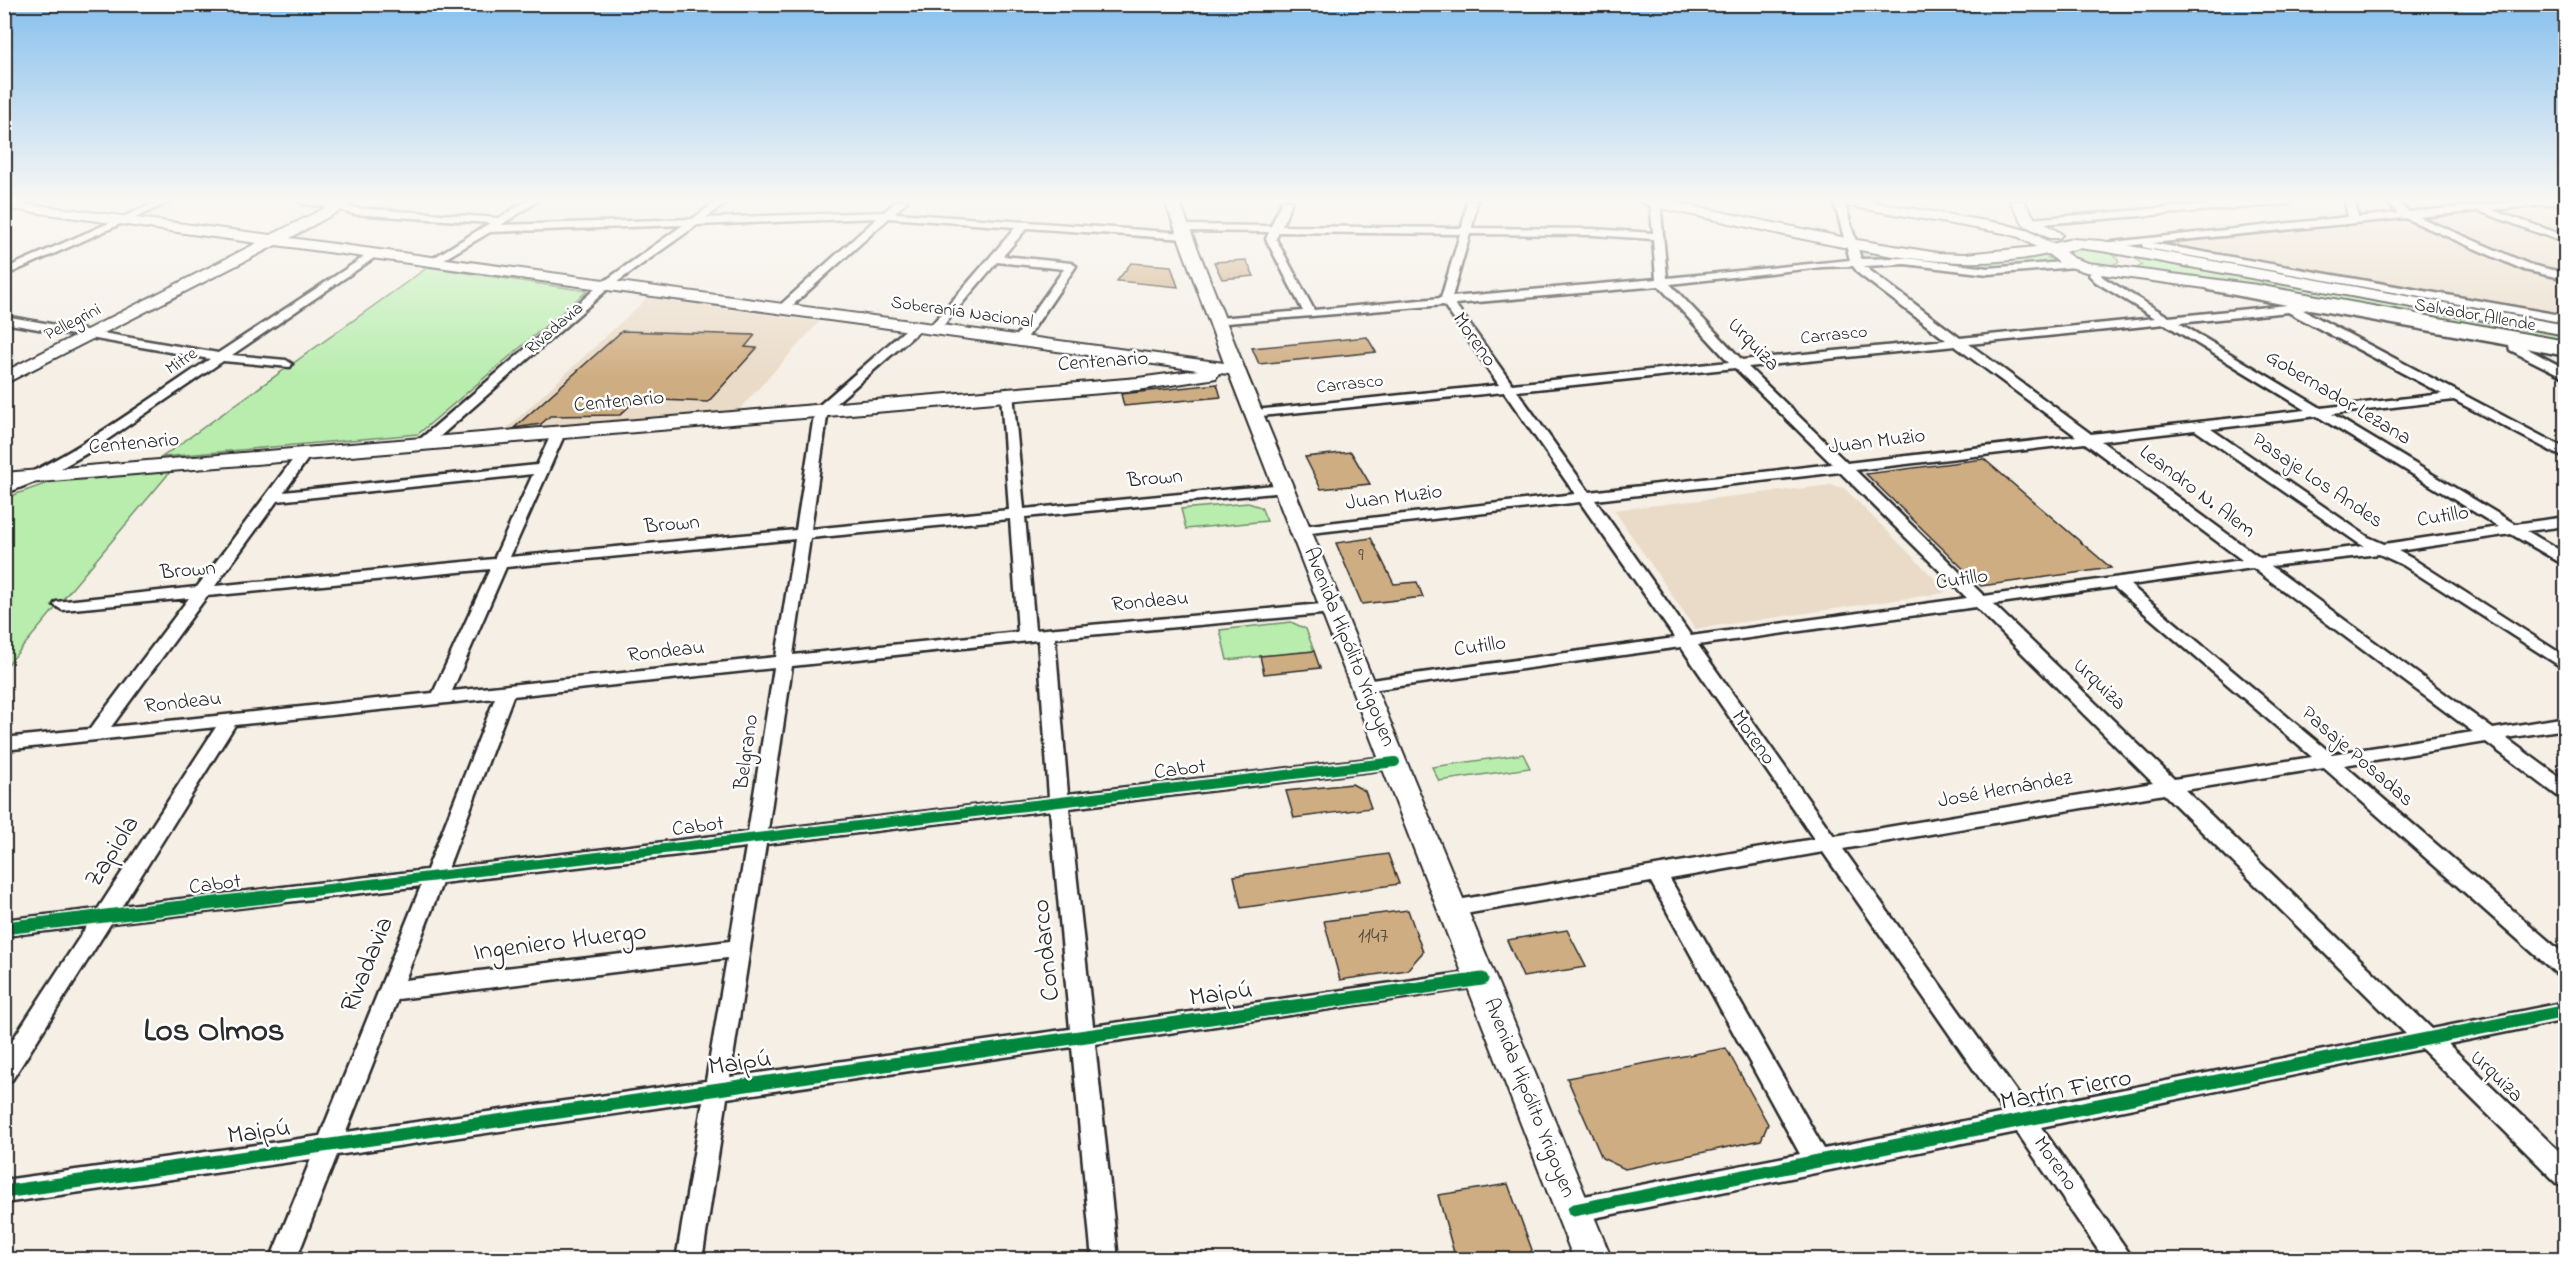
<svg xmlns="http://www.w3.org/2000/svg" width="2570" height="1264" viewBox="0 0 2570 1264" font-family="'Indie Flower',sans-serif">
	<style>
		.built { fill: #eadbc8 }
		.green { fill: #b8edae; stroke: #728c6c; stroke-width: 1.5 }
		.building { fill: #cfad82; stroke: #2b2b2b; stroke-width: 1.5 }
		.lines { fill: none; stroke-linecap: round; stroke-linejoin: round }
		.street-casing { stroke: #2b2b2b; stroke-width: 5 }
		.secondary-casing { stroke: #2b2b2b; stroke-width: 4 }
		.street { fill: #fff; fill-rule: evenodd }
		.secondary { fill: #fff; fill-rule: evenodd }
		.cycleway-far1-casing { stroke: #fff; stroke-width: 14 }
		.cycleway-casing { stroke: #fff; stroke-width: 16 }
		.cycleway-far1 { stroke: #00873e; stroke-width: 10 }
		.cycleway { stroke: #00873e; stroke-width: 13 }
		.labels { text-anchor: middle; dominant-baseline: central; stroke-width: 5; stroke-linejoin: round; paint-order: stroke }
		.far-street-label { font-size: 18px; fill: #2b2b2b; stroke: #fff }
		.number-label { font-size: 18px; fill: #544c41 }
		.street-label { font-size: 21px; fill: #2b2b2b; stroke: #fff }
		.near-number-label { font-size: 21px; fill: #544c41 }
		.near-street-label { font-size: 26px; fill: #2b2b2b; stroke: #fff }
		.near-district-label { font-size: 33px; font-weight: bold; fill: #2b2b2b; stroke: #fff }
	</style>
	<rect width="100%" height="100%" fill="#f5efe6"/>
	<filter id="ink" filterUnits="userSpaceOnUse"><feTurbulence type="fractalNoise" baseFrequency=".0167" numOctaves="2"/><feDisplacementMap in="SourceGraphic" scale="12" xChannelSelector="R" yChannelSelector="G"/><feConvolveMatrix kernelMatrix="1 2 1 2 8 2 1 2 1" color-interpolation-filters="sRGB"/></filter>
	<g filter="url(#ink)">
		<path class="built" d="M 2565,204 L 2565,326 L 2153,253 L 2155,243 Z
			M 647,298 L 819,322 L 738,411 L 504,431 Z
			M 1831,485 L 1844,488 L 1946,590 L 1944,593 L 1695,629 L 1614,510 Z"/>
		<path class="green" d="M 2079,247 C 2092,249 2114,248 2119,262 C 2103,271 2079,264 2066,253 L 2067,250 Z
			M 1858,250 L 1941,260 L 2041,254 L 2055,261 L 1986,269 L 1861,259 Z
			M 2132,255 L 2565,333 L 2565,344 L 2131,272 L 2142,265 Z
			M 428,267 L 587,291 L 418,434 L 162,457 Z
			M 170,472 L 5,668 L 5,498 L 56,480 Z
			M 1248,503 L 1261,507 L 1267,521 L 1186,529 L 1181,509 Z
			M 1291,622 L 1306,629 L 1314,651 L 1227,660 L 1220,630 Z
			M 1523,754 L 1530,768 L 1439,781 L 1432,767 Z"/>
		<path class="building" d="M 1246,260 L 1254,276 L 1222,279 L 1214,262 Z
			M 1131,263 L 1171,266 L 1178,287 L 1117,281 Z
			M 622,331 L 755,335 L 745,347 L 757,348 L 708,402 L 637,399 L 620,415 L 550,416 L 541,424 L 514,428 Z
			M 1367,337 L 1376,352 L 1259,364 L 1252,348 Z
			M 1217,384 L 1221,397 L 1124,406 L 1121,394 Z
			M 1351,452 L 1370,484 L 1321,489 L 1305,457 Z
			M 1984,459 L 2111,568 L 1981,586 L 1866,474 Z
			M 1371,538 L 1394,584 L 1417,582 L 1423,597 L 1362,604 L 1336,543 Z
			M 1314,651 L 1320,668 L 1264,674 L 1260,656 Z
			M 1352,784 L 1365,791 L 1371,808 L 1294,818 L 1286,791 Z
			M 1388,854 L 1399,884 L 1241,908 L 1234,876 Z
			M 1408,910 L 1423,952 L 1407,970 L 1340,980 L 1324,921 Z
			M 1567,930 L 1586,967 L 1523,977 L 1507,940 Z
			M 1726,1048 L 1768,1124 L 1761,1140 L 1625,1169 L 1602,1158 L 1567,1078 Z
			M 1508,1184 L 1532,1250 L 1525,1260 L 1456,1260 L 1438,1195 Z"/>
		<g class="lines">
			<defs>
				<path id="street" d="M 159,201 L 172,201 L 4,276 L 4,269 Z
					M 299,201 L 333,201 L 354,208 L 499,218 L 526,201 L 538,201 L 501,225 L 692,219 L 717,201 L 728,201 L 706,218 L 884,212 L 896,201 L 907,201 L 895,213 L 1185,233 L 1190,236 L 1185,239 L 1027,228 L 1003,256 L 1071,263 L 1076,266 L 1023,344 L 1019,345 L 1013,341 L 1064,269 L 997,262 L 938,332 L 930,332 L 928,329 L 1016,227 L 889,218 L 786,311 L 782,312 L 776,309 L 778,307 L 877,218 L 697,225 L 610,287 L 429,446 L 424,447 L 417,443 L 419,440 L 602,283 L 683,225 L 490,232 L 434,265 L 429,262 L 430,260 L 490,223 L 353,214 L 332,207 L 304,204 Z
					M 1282,201 L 1292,201 L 1282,226 L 1462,228 L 1467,201 L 1477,201 L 1472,228 L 1593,229 L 1653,233 L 1650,201 L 1660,201 L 1667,278 L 1850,260 L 1834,201 L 1844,201 L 1861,259 L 1905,258 L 1988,268 L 2075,261 L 2080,264 L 2075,267 L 1988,274 L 1905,264 L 1864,266 L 1960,338 L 2155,318 L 2096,282 L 2089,275 L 2095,266 L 2099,265 L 2104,268 L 2101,275 L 2104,278 L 2169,317 L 2287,305 L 2209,290 L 2207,288 L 2213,285 L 2566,348 L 2566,356 L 2526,348 L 2566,369 L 2566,378 L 2510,350 L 2509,345 L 2310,309 L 2303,310 L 2566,449 L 2566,459 L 2454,400 L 2332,414 L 2515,524 L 2566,517 L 2566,526 L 2527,531 L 2566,554 L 2566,566 L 2511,534 L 2398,551 L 2413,559 L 2566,657 L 2566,670 L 2403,565 L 2379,554 L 2271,566 L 2493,729 L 2566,717 L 2566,729 L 2506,738 L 2566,782 L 2566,798 L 2559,797 L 2486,742 L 2344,765 L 2566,956 L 2566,977 L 2558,975 L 2324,768 L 2185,790 L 2432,1029 L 2566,1002 L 2566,1020 L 2448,1044 L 2566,1158 L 2566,1186 L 2557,1183 L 2422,1049 L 2041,1127 L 2134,1260 L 2105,1260 L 2017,1132 L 1574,1222 L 1565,1218 L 1561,1210 L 1565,1202 L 1574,1198 L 1800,1154 L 1651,882 L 1453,916 L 1446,914 L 1443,908 L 1446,902 L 1814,839 L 1681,647 L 1364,691 L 1358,690 L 1355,686 L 1358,682 L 1364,681 L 1675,638 L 1580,502 L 1302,534 L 1297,533 L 1295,530 L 1302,526 L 1575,494 L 1504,392 L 1250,417 L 1248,414 L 1255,410 L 1499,385 L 1444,305 L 1214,324 L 1214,320 L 1218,318 L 1303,311 L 1266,239 L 1269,232 L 1182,231 L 1177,228 L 1182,225 L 1271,226 ZM 1279,232 L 1460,234 L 1441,298 L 1314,310 L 1276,239 ZM 1470,234 L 1593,235 L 1653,239 L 1656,279 L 1452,297 ZM 1853,266 L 1859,274 L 1946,340 L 1742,360 L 1670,284 L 1822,267 ZM 1659,286 L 1729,362 L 1512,384 L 1455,304 ZM 2288,312 L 2442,394 L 2321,408 L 2179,323 ZM 2165,324 L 2306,410 L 2091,434 L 1969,344 ZM 1955,346 L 2076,436 L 1847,463 L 1748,367 ZM 1735,368 L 1832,464 L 1589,492 L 1517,391 ZM 2317,416 L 2499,527 L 2384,544 L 2368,537 L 2211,429 ZM 2195,430 L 2358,543 L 2364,546 L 2260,558 L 2101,441 ZM 2085,443 L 2242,560 L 1984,596 L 1855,470 ZM 1840,472 L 1967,598 L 1691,636 L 1595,500 ZM 2253,568 L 2473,732 L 2332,754 L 2130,585 ZM 2114,587 L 2312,757 L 2174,779 L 1993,604 ZM 1976,607 L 2153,783 L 1834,836 L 1698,645 ZM 2164,794 L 2406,1034 L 2028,1108 L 1843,849 ZM 1823,852 L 2004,1113 L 1824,1149 L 1670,879 Z
					M 2251,201 L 2292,201 L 2287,204 L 2029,225 L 2024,222 L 2029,219 Z
					M 2345,201 L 2355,201 L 2358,217 L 2398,213 L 2386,201 L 2397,201 L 2409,212 L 2524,201 L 2560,201 L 2555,204 L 2492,210 L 2566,236 L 2566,243 L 2479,211 L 2419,217 L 2531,265 L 2566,273 L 2566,279 L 2524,270 L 2405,218 L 2152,243 L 2566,316 L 2566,323 L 2147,248 L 2143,247 L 2142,244 L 2102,249 L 2097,246 L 2102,243 L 2348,217 Z
					M 373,251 L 377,252 L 377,256 L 232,355 L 286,360 L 292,364 L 290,367 L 223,361 L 89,452 L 42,479 L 4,494 L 4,485 C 78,453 143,403 210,359 L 4,323 L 4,316 L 218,353 Z
					M 916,323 L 922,327 L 920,330 L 828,410 L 811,529 L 1009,510 L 1001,393 L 1007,389 L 1013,393 L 1024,509 L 1285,484 L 1292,488 L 1285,492 L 1025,517 L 1035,630 L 1333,603 L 1341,608 L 1333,613 L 1055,638 L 1068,794 L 1395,756 L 1402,758 L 1404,762 L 1402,766 L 1395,768 L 1069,808 L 1093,1026 L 1482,970 L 1490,973 L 1493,979 L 1490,985 L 1095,1044 L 1118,1260 L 1092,1260 L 1072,1047 L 727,1098 L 702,1260 L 676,1260 L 703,1101 L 337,1155 L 296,1260 L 270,1260 L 311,1159 L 4,1203 L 4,1180 L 320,1136 L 421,886 L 111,923 L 12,1080 L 4,1083 L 4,1053 L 87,926 L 4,936 L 4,920 L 98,909 L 216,727 L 4,750 L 4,738 L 90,729 L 189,598 L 62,610 L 54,605 L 56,602 L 197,587 L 300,450 L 305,449 L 312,453 L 284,492 L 537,465 L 554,428 L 564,428 L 566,431 L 510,557 L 796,530 L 815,409 L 912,324 ZM 533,474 L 494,559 L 215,586 L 277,501 ZM 1010,519 L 1018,632 L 793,655 L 810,538 ZM 795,539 L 776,657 L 452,691 L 506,567 ZM 490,569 L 433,693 L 111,727 L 207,596 ZM 1038,640 L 1049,797 L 768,830 L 792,666 ZM 774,668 L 748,832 L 448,868 L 513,696 ZM 495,698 L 427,870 L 122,906 L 235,725 ZM 1050,810 L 1070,1029 L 730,1077 L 766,844 ZM 746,847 L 730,941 L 405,980 L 442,883 ZM 727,958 L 706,1081 L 346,1132 L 398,999 Z"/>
				<path id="secondary" d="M 4,201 L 271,235 L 339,201 L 357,201 L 290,238 L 1224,363 L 1165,201 L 1179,201 L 1245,370 L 1612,1260 L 1574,1260 L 1229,374 L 1219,373 L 1216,378 L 1210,379 L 1138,390 L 4,485 L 4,473 L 1138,378 L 1198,370 L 276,245 L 4,384 L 4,372 L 257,243 L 4,208 Z
					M 1640,201 L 1668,201 L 1851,239 L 1938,253 L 1965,254 L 2036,247 L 2019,237 L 2004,233 L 1843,205 L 1836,201 L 1868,201 L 2004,224 L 2029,231 L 2052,244 L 2072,239 L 2102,241 L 2566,325 L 2566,335 L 2102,251 L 2078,248 L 2065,252 L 2073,258 L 2088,263 L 2257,285 L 2566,341 L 2566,351 L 2257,295 L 2086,272 L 2061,264 L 2048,254 C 1964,273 1881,255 1799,238 C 1748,227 1698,216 1647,205 Z
					M 2010,201 L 2024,201 L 2035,219 L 2059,232 L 2062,235 L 2059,238 L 2049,238 L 2024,225 Z"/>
			</defs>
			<use href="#street" class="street-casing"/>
			<use href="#secondary" class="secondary-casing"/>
			<use href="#street" class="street"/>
			<use href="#secondary" class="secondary"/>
			<defs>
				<path id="cycleway-far1" d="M 270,896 L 1395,762"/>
				<path id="cycleway" d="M 4,928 L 282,895
					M 4,1192 L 1482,979
					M 1574,1210 L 2566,1011"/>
			</defs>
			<use href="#cycleway-far1" class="cycleway-far1-casing"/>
			<use href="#cycleway" class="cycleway-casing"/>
			<use href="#cycleway-far1" class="cycleway-far1"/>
			<use href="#cycleway" class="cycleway"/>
		</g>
	</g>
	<linearGradient id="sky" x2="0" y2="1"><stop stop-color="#87c0ee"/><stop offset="0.53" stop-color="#faf8f4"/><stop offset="1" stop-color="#faf8f4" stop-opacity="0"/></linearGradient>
	<rect width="2570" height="378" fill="url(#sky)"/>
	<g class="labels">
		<g class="far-street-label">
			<text transform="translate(962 313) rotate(8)">Soberanía Nacional</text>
			<text transform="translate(2475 316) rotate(10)">Salvador Allende</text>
			<text transform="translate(73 323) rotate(-27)">Pellegrini</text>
			<text transform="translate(555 329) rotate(-41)">Rivadavia</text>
			<text transform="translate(1834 336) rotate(-6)">Carrasco</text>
			<text transform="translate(182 362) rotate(-34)">Mitre</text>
			<text transform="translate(1350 385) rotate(-6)">Carrasco</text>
		</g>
		<g class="number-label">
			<text x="1361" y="556">9</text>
		</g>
		<g class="street-label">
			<text transform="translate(1474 340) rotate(55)">Moreno</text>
			<text transform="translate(1753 345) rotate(46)">Urquiza</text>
			<text transform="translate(1103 362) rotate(-4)">Centenario</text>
			<text transform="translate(2338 398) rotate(31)">Gobernador Lezana</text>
			<text transform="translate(619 402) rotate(-5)">Centenario</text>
			<text transform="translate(1877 442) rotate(-7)">Juan Muzio</text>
			<text transform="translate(134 444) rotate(-5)">Centenario</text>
			<text transform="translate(1155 479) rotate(-5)">Brown</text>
			<text transform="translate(2317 481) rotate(34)">Pasaje Los Andes</text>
			<text transform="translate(2197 492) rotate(37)">Leandro N. Alem</text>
			<text transform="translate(1394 498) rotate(-7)">Juan Muzio</text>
			<text transform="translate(2443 517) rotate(-9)">Cutillo</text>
			<text transform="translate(672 525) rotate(-5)">Brown</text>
			<text transform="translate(188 571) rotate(-5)">Brown</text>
			<text transform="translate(1962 580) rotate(-8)">Cutillo</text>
			<text transform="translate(1150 602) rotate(-5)">Rondeau</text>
			<text transform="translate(1349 647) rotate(68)">Avenida Hipólito Yrigoyen</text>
			<text transform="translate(1480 647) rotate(-8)">Cutillo</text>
			<text transform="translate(666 652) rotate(-6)">Rondeau</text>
			<text transform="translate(2099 685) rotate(44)">Urquiza</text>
			<text transform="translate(183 703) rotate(-6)">Rondeau</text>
			<text transform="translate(1753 738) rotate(55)">Moreno</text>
			<text transform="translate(747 752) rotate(-82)">Belgrano</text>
			<text transform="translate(2357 757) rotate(41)">Pasaje Posadas</text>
			<text transform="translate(1180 770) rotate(-7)">Cabot</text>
			<text transform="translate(2005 790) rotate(-10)">José Hernández</text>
			<text transform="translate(698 827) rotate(-7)">Cabot</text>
			<text transform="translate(215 885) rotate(-7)">Cabot</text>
			<text transform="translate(2496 1077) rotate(44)">Urquiza</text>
			<text transform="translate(1529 1098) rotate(68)">Avenida Hipólito Yrigoyen</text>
			<text transform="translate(2055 1164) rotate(55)">Moreno</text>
		</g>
		<g class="near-number-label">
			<text x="1373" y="937">1147</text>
		</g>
		<g class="near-street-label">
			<text transform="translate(113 852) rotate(-58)">Zapiola</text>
			<text transform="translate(560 943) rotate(-7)">Ingeniero Huergo</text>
			<text transform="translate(1047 950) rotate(-96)">Condarco</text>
			<text transform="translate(368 965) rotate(-68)">Rivadavia</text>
			<text transform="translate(1221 995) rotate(-8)">Maipú</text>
			<text transform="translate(740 1064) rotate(-8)">Maipú</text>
			<text transform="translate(2066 1091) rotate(-11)">Martín Fierro</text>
			<text transform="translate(259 1133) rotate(-8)">Maipú</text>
		</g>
		<g class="near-district-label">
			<text x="214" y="1032">Los Olmos</text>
		</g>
	</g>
	<rect width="2570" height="1264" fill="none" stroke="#fff" stroke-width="24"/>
	<rect x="12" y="12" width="2546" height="1240" fill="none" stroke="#2b2b2b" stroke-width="2" filter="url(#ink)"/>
</svg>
